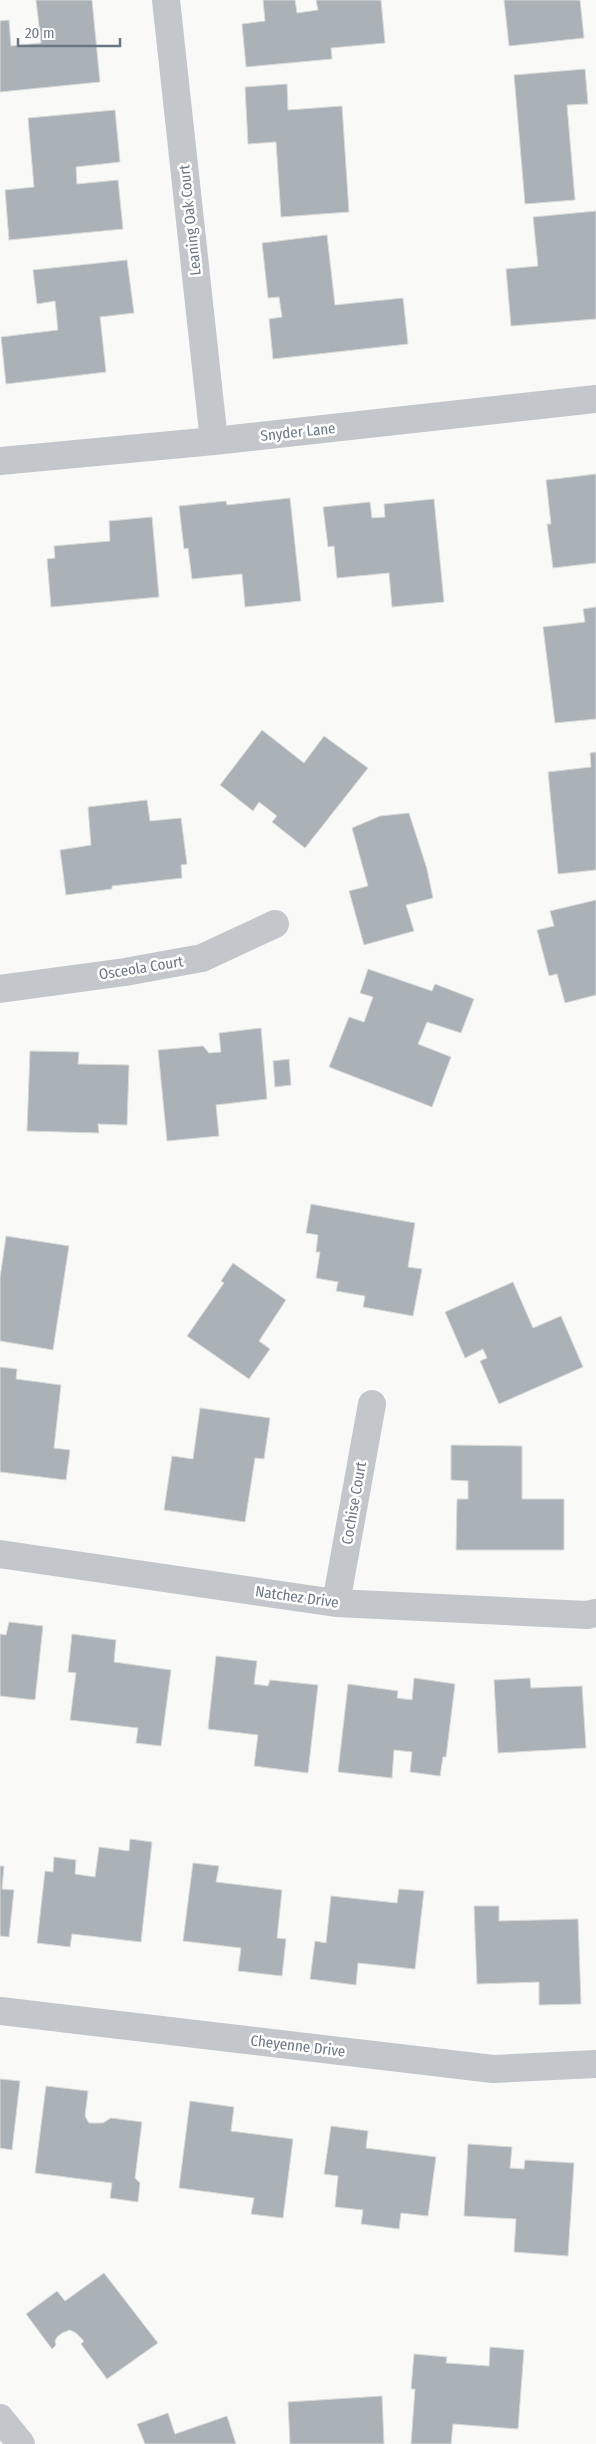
<svg xmlns="http://www.w3.org/2000/svg" width="596" height="2444" viewBox="0 0 596 2444" font-family="'Fira Sans Condensed',sans-serif">
	<style>
		.building { fill: #aab1b7; stroke: #dadbd9 }
		.lines { fill: none; stroke-linecap: round; stroke-linejoin: round }
		.minor { stroke: #c3c6ca; stroke-width: 28 }
		.labels { text-anchor: middle; dominant-baseline: central; stroke-width: 5; stroke-linejoin: round; paint-order: stroke }
		.street-label { font-size: 15px; fill: #6b7785; stroke: #fff }
	</style>
	<rect width="100%" height="100%" fill="#f9f9f7"/>
	<path class="building" d="M 36,0 L 92,0 L 100,82 L 0,92 L 0,21 L 9,20 L 11,46 L 41,43 Z
		M 263,0 L 295,0 L 297,13 L 318,10 L 316,0 L 381,0 L 385,43 L 331,48 L 332,59 L 246,67 L 242,24 L 265,21 Z
		M 504,0 L 580,0 L 584,38 L 509,46 Z
		M 585,69 L 588,104 L 567,105 L 575,200 L 525,204 L 514,75 Z
		M 287,84 L 288,110 L 342,106 L 349,212 L 281,217 L 276,142 L 248,144 L 245,87 Z
		M 115,110 L 120,162 L 76,167 L 77,184 L 118,180 L 123,229 L 9,240 L 5,190 L 34,187 L 28,118 Z
		M 596,211 L 596,319 L 511,326 L 506,269 L 538,266 L 533,217 Z
		M 327,235 L 335,305 L 403,298 L 408,344 L 273,359 L 269,319 L 282,317 L 279,297 L 268,298 L 262,243 Z
		M 127,260 L 134,313 L 100,317 L 106,372 L 6,384 L 1,337 L 58,330 L 55,301 L 37,304 L 33,270 Z
		M 596,474 L 596,563 L 553,568 L 547,524 L 551,524 L 546,480 Z
		M 290,498 L 301,601 L 245,607 L 242,574 L 192,579 L 188,548 L 184,549 L 179,506 L 226,501 L 227,505 Z
		M 434,499 L 444,602 L 392,607 L 389,573 L 337,578 L 334,546 L 328,547 L 323,507 L 370,502 L 372,518 L 385,517 L 384,504 Z
		M 152,517 L 159,597 L 51,607 L 47,559 L 55,558 L 54,546 L 110,541 L 109,521 Z
		M 596,607 L 596,719 L 555,723 L 543,627 L 585,622 L 583,609 Z
		M 262,730 L 304,763 L 324,736 L 368,768 L 305,848 L 272,822 L 277,816 L 259,802 L 253,811 L 220,785 Z
		M 596,752 L 596,870 L 558,874 L 548,772 L 591,767 L 590,753 Z
		M 147,800 L 150,821 L 181,818 L 187,864 L 181,865 L 182,878 L 112,886 L 112,889 L 66,895 L 60,850 L 91,845 L 88,807 Z
		M 409,813 L 427,869 L 433,898 L 406,905 L 414,931 L 364,945 L 349,891 L 368,886 L 352,828 L 380,816 Z
		M 596,900 L 596,995 L 565,1003 L 557,974 L 549,976 L 537,930 L 554,926 L 550,911 Z
		M 368,969 L 432,991 L 435,984 L 474,999 L 461,1033 L 427,1022 L 418,1044 L 451,1057 L 432,1107 L 329,1067 L 349,1017 L 364,1022 L 373,997 L 360,993 Z
		M 261,1028 L 267,1099 L 216,1105 L 219,1136 L 167,1141 L 158,1050 L 203,1046 L 209,1053 L 221,1052 L 219,1033 Z
		M 30,1051 L 79,1052 L 78,1064 L 129,1065 L 127,1125 L 98,1124 L 99,1133 L 27,1131 Z
		M 289,1059 L 291,1085 L 275,1087 L 273,1061 Z
		M 311,1204 L 415,1223 L 408,1267 L 422,1269 L 413,1316 L 363,1307 L 365,1296 L 336,1291 L 338,1282 L 316,1278 L 320,1252 L 316,1252 L 318,1235 L 306,1233 Z
		M 6,1236 L 69,1246 L 53,1350 L 0,1341 L 0,1278 Z
		M 233,1263 L 286,1300 L 259,1341 L 270,1349 L 249,1379 L 187,1336 L 224,1283 L 221,1281 Z
		M 513,1282 L 533,1328 L 561,1316 L 583,1367 L 499,1404 L 480,1361 L 487,1358 L 483,1349 L 465,1358 L 445,1312 Z
		M 0,1367 L 17,1369 L 16,1379 L 61,1385 L 54,1448 L 70,1450 L 66,1480 L 0,1472 Z
		M 200,1408 L 270,1418 L 264,1459 L 255,1458 L 245,1522 L 164,1510 L 172,1456 L 193,1459 Z
		M 451,1445 L 522,1446 L 522,1499 L 564,1499 L 564,1550 L 456,1550 L 457,1499 L 468,1499 L 468,1481 L 451,1480 Z
		M 9,1622 L 43,1626 L 35,1700 L 0,1696 L 0,1634 L 6,1635 Z
		M 72,1634 L 116,1640 L 114,1662 L 171,1670 L 161,1746 L 136,1743 L 138,1728 L 70,1720 L 76,1673 L 68,1672 Z
		M 216,1656 L 257,1661 L 254,1684 L 268,1686 L 270,1680 L 318,1685 L 308,1773 L 254,1766 L 258,1735 L 208,1729 Z
		M 414,1678 L 455,1684 L 446,1757 L 443,1757 L 440,1776 L 410,1772 L 412,1752 L 394,1750 L 392,1778 L 338,1772 L 348,1684 L 398,1691 L 397,1698 L 412,1700 Z
		M 530,1678 L 531,1688 L 582,1686 L 586,1748 L 498,1753 L 494,1680 Z
		M 130,1839 L 152,1842 L 141,1942 L 72,1934 L 70,1947 L 37,1943 L 45,1871 L 53,1872 L 54,1857 L 76,1860 L 75,1874 L 95,1877 L 99,1847 L 129,1851 Z
		M 193,1863 L 219,1866 L 216,1882 L 282,1890 L 277,1938 L 286,1939 L 282,1976 L 238,1971 L 241,1948 L 183,1941 Z
		M 0,1866 L 4,1866 L 2,1889 L 14,1890 L 9,1937 L 0,1936 Z
		M 399,1889 L 424,1891 L 415,1969 L 358,1963 L 356,1985 L 310,1979 L 315,1941 L 326,1943 L 331,1896 L 397,1903 Z
		M 474,1906 L 499,1906 L 499,1921 L 578,1919 L 581,2004 L 539,2005 L 539,1982 L 477,1984 Z
		M 0,2079 L 20,2081 L 12,2150 L 0,2148 Z
		M 46,2086 L 88,2091 L 85,2116 L 89,2123 L 103,2123 L 111,2118 L 142,2122 L 135,2178 L 140,2183 L 138,2202 L 110,2198 L 112,2183 L 35,2173 Z
		M 190,2101 L 234,2107 L 231,2131 L 293,2139 L 283,2218 L 251,2214 L 254,2198 L 179,2188 Z
		M 331,2126 L 368,2131 L 366,2148 L 436,2157 L 428,2216 L 401,2213 L 399,2229 L 361,2224 L 363,2210 L 335,2207 L 338,2176 L 324,2174 Z
		M 468,2144 L 512,2147 L 510,2168 L 524,2169 L 525,2160 L 574,2163 L 568,2256 L 514,2252 L 516,2219 L 464,2216 Z
		M 104,2273 L 158,2343 L 107,2379 L 81,2344 L 84,2341 L 76,2333 L 70,2330 L 62,2333 L 57,2337 L 55,2341 L 56,2345 L 52,2349 L 26,2314 L 57,2291 L 65,2301 Z
		M 490,2347 L 524,2350 L 518,2429 L 453,2424 L 451,2444 L 411,2444 L 415,2389 L 411,2389 L 414,2354 L 447,2357 L 446,2363 L 489,2366 Z
		M 382,2396 L 384,2444 L 290,2444 L 288,2402 Z
		M 168,2413 L 175,2434 L 227,2416 L 236,2444 L 145,2444 L 137,2424 Z"/>
	<g class="lines">
		<path class="minor" d="M 166,0 L 214,441
			M 0,461 L 214,441 L 596,399
			M 0,989 L 125,972 L 202,958 L 275,924
			M 0,1554 L 336,1603 L 587,1615 L 596,1613
			M 336,1603 L 372,1404
			M 0,2011 L 493,2069 L 596,2064
			M 0,2418 L 21,2444"/>
	</g>
	<g class="labels">
		<g class="street-label">
			<text transform="translate(190 220) rotate(-96)">Leaning Oak Court</text>
			<text transform="translate(298 432) rotate(-6)">Snyder Lane</text>
			<text transform="translate(141 968) rotate(-9)">Osceola Court</text>
			<text transform="translate(354 1503) rotate(-80)">Cochise Court</text>
			<text transform="translate(297 1597) rotate(8)">Natchez Drive</text>
			<text transform="translate(298 2046) rotate(7)">Cheyenne Drive</text>
		</g>
	</g>
	<path d="M18 38v8h102v-8" fill="none" stroke="#6b7785" stroke-width="2.5"/>
	<text x="25" y="38" font-size="15" fill="#6b7785" stroke="#ffffff" stroke-width="4" paint-order="stroke">20 m</text>
</svg>
